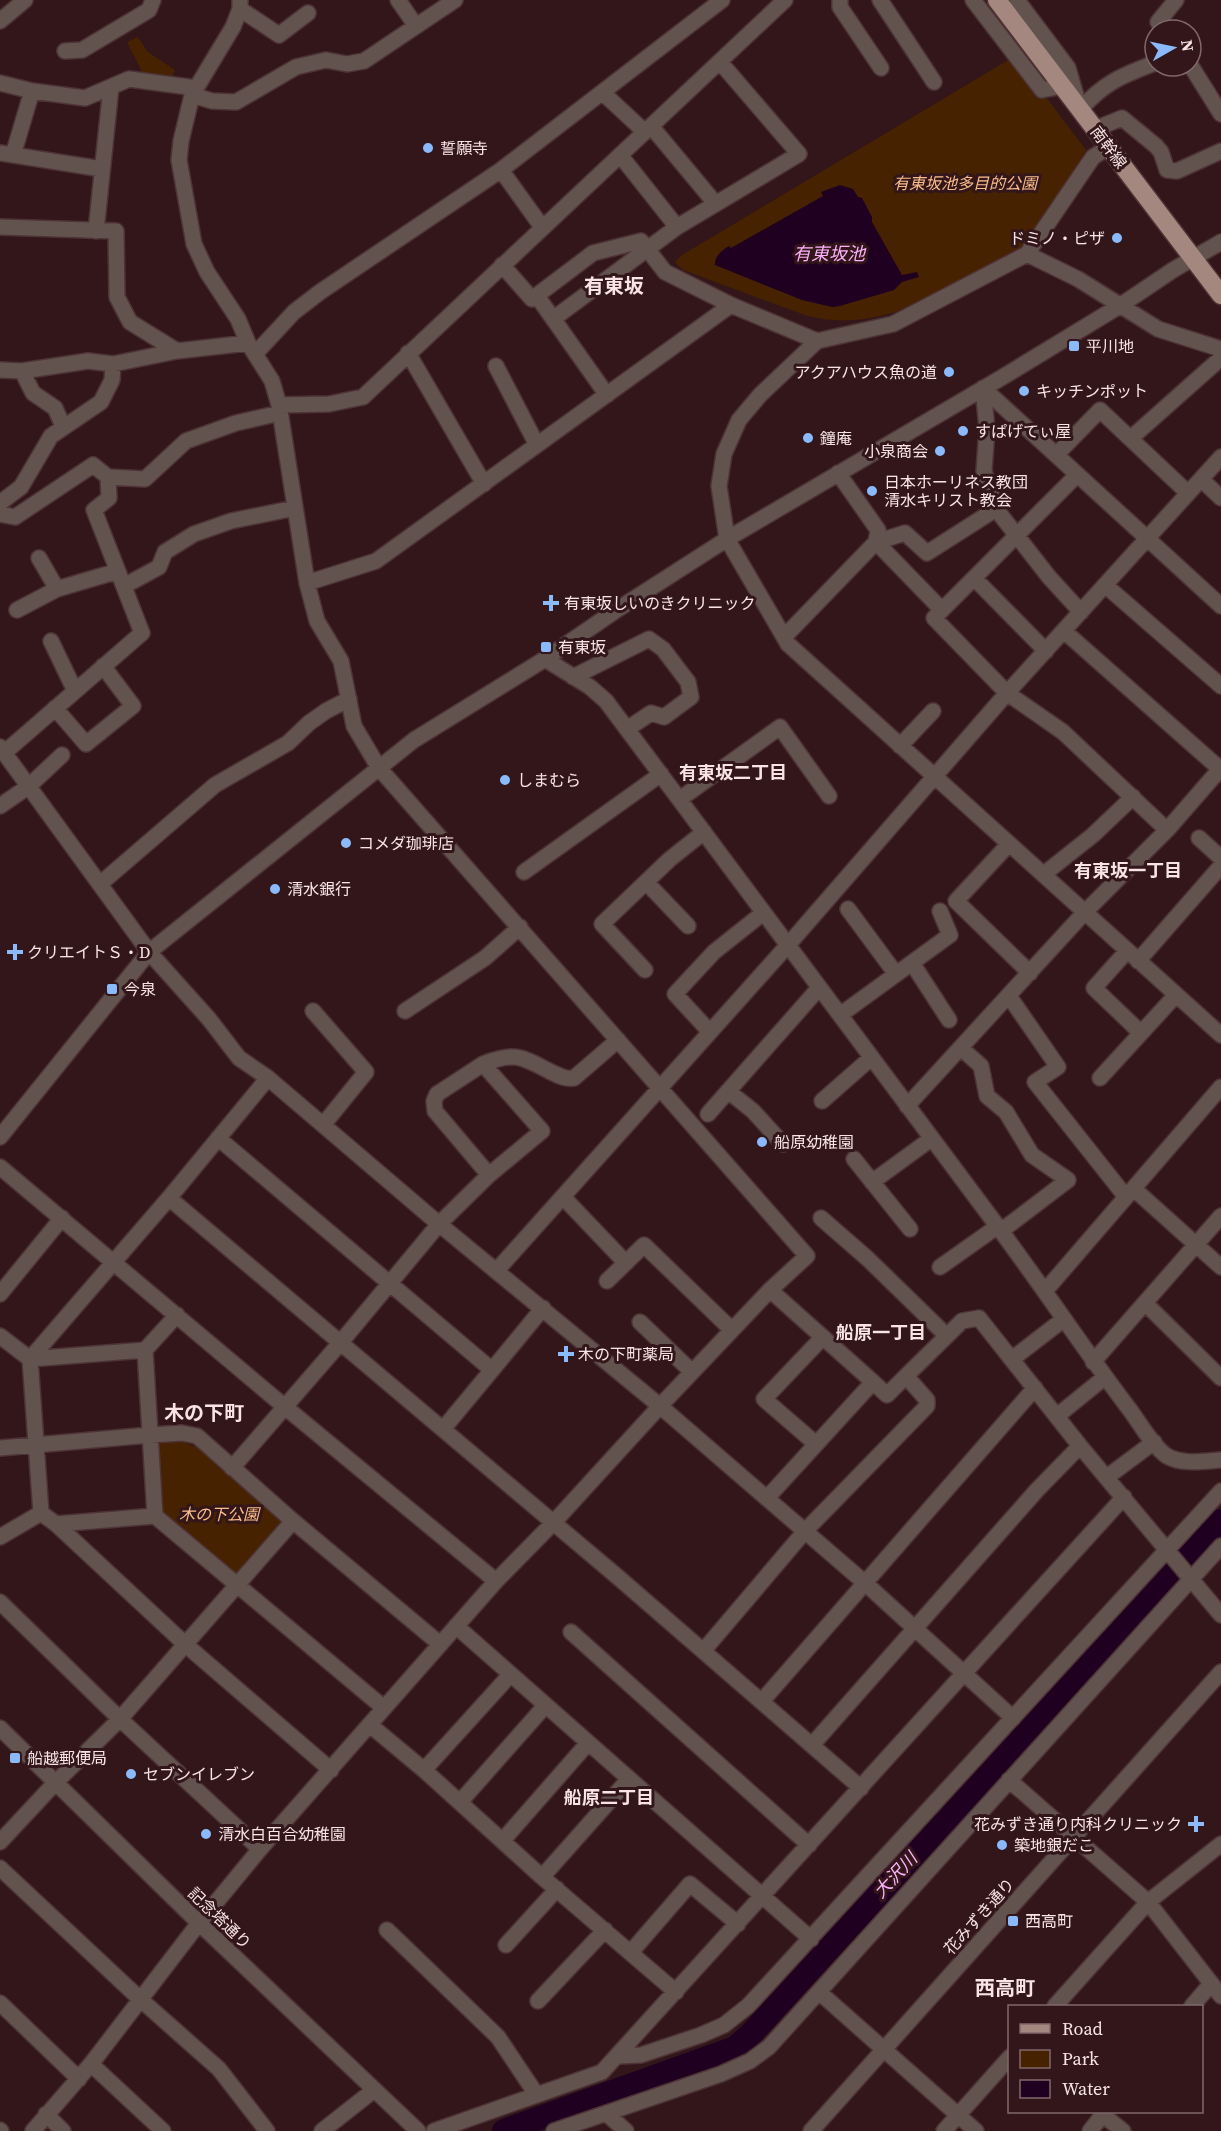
<svg xmlns="http://www.w3.org/2000/svg" width="1221" height="2131" viewBox="0 0 1221 2131" font-family="'Source Serif 4','Noto Sans JP',serif">
	<style>
		.green { fill: #462200 }
		.water { fill: #1f0020 }
		.lines { fill: none; stroke-linecap: round; stroke-linejoin: round }
		.river { stroke: #1f0020; stroke-width: 24 }
		.minor-casing { stroke: #4e3336; stroke-width: 18 }
		.major-casing { stroke: #4e3336; stroke-width: 21 }
		.minor { stroke: #62534f; stroke-width: 15 }
		.major { stroke: #a4877e; stroke-width: 18 }
		.poi-dot { fill: #8abafc; stroke: #321619; stroke-width: 2 }
		.labels { text-anchor: middle; dominant-baseline: central; stroke-width: 6; stroke-linejoin: round; paint-order: stroke }
		.street-label { font-size: 16px; fill: #f8e4e5; stroke: #321619 }
		.poi-label { font-size: 16px; fill: #f8e4e5; stroke: #321619; text-anchor: start }
		.park-label { font-size: 16px; font-style: italic; fill: #f9bc8b; stroke: #321619 }
		.water-label { font-size: 18px; font-style: italic; fill: #fbb1fb; stroke: #321619 }
		.neighbourhood-label { font-size: 18px; font-weight: bold; fill: #f8e4e5; stroke: #321619 }
		.quarter-label { font-size: 20px; font-weight: bold; fill: #f8e4e5; stroke: #321619 }
	</style>
	<rect width="100%" height="100%" fill="#321619"/>
	<path class="green" d="M 138,37 L 148,52 L 175,70 L 172,78 L 142,72 L 127,42 Z
		M 1015,56 L 1086,150 L 1028,246 L 896,312 C 865,321 836,324 805,315 L 683,270 L 675,262 L 682,255 Z
		M 181,1441 L 198,1448 L 283,1520 L 235,1577 L 161,1512 L 157,1443 Z"/>
	<path class="water" d="M 840,185 L 853,189 L 858,197 L 862,198 L 872,217 L 872,222 L 902,275 L 917,272 L 919,277 L 902,282 L 894,290 L 840,306 L 832,307 L 802,300 L 715,265 C 714,257 722,250 729,246 L 731,248 L 823,196 L 821,192 Z"/>
	<g class="lines">
		<path class="river" d="M 504,2131 L 735,2048 L 750,2035 L 1221,1521"/>
		<defs>
			<path id="minor" d="M 398,0 L 416,26
				M 840,0 L 840,7 L 881,68
				M 880,0 L 934,82
				M 973,0 L 1042,90 L 1063,86
				M 1017,0 L 1068,68 L 1077,99
				M 240,9 L 279,35 L 308,13
				M 0,21 L 25,0
				M 1165,30 L 1158,22 L 1176,0
				M 65,51 L 82,50 L 149,10 L 153,0
				M 1191,66 L 1221,114
				M 0,83 L 32,91 L 85,98 L 129,79 L 196,88
				M 603,93 L 645,132
				M 192,95 L 212,101 L 236,102 L 296,67 L 326,60 L 347,64 L 364,61 L 455,0
				M 1080,110 C 1103,83 1123,75 1155,63
				M 651,126 L 715,203
				M 1095,129 L 1122,118 L 1156,146 L 1161,152 L 1167,170 L 1177,171 L 1221,151
				M 0,153 L 102,169
				M 13,155 L 32,91
				M 620,155 L 677,227
				M 501,170 L 542,227
				M 0,227 L 116,231 L 117,297 L 130,322 L 177,351
				M 96,231 L 111,87
				M 1027,254 L 1078,279 L 1158,329 L 1221,349
				M 502,265 L 532,299 L 593,253 L 641,241 L 665,272 L 731,305
				M 537,296 L 607,395
				M 553,319 L 677,227 L 799,154 L 720,62
				M 817,341 L 760,395 L 739,420 L 724,454 L 719,486 L 727,539 L 788,644 L 1221,1035
				M 256,353 L 294,312 L 320,292 L 501,170 L 722,0
				M 408,353 L 484,484
				M 496,366 L 537,445
				M 0,370 L 22,371 L 88,361 L 113,364 L 177,351 L 248,343
				M 22,371 L 33,393 L 55,408 L 63,426
				M 983,388 L 1221,606
				M 983,388 L 987,429 L 984,471 L 996,509 L 1049,577 L 1081,612
				M 279,405 L 329,404 L 363,397 L 785,0
				M 1131,438 L 1221,358
				M 1057,454 L 1100,410 L 1188,493
				M 838,473 L 878,530 L 876,542 L 942,610
				M 1077,475 L 934,618 L 1007,693 L 1063,732 L 1167,830
				M 1201,479 L 1221,498
				M 0,503 L 21,487 L 51,436 L 101,402 L 112,380 L 113,364
				M 0,514 L 15,517 L 93,465 L 108,477 L 145,479 L 186,441 L 236,423 L 280,413
				M 39,558 L 57,589
				M 974,578 L 1046,651
				M 307,583 L 376,561 L 731,305 L 817,341 L 893,324 L 1027,254 L 1093,157 L 1109,147
				M 1105,585 L 1221,686
				M 124,586 L 159,567 L 165,552 L 194,534 L 231,521 L 295,508
				M 17,610 L 57,589 L 118,571
				M 1064,631 L 1220,769
				M 785,636 L 876,542 L 905,533 L 927,553 L 996,509
				M 51,641 L 75,691
				M 545,659 L 590,687 L 606,701 L 1001,1231 C 1045,1290 1085,1351 1130,1410 C 1139,1422 1154,1448 1167,1456 C 1182,1465 1204,1461 1221,1460
				M 573,677 L 649,639 L 663,649 L 688,682 L 691,697 L 664,717 L 651,713 L 627,729
				M 55,708 L 86,744 L 133,706 L 103,666
				M 900,746 L 933,711
				M 0,747 L 149,952 L 209,1019 L 239,1058 L 268,1078 L 439,1224 L 660,1406 L 865,1583 L 1013,1718
				M 4,753 L 142,633 L 94,510 L 109,498 L 108,477
				M 680,799 L 780,727 L 829,796
				M 0,806 L 29,786 L 62,755
				M 1199,838 L 1221,858
				M 1009,844 L 956,901 L 1030,973
				M 524,872 L 661,774
				M 1044,874 L 1093,835 L 1133,797
				M 646,882 L 688,926
				M 100,884 L 215,785 L 288,743 L 309,723 L 326,711 L 349,699
				M 848,909 L 896,974
				M 1127,951 L 1094,988 L 1141,1033
				M 1138,961 L 1221,866
				M 912,963 L 949,1020
				M 645,970 L 602,924 L 670,859 L 704,832
				M 1009,996 L 1058,1067 L 1035,1082 L 1126,1197
				M 313,1011 L 366,1072 L 323,1125
				M 405,1011 L 485,958 L 520,927
				M 840,1015 L 950,935 L 940,911
				M 710,1032 L 675,994 L 714,952 L 763,913
				M 961,1048 L 981,1066 L 987,1096 L 1006,1112 L 1032,1155 L 1068,1180 L 1001,1231
				M 483,1064 C 515,1051 522,1057 551,1072 C 560,1076 564,1079 574,1078 L 618,1040
				M 268,1078 L 169,1198 L 30,1359 L 41,1513 L 56,1524 L 186,1645 L 331,1770
				M 1100,1078 L 1175,996
				M 728,1091 L 753,1111 L 783,1144
				M 822,1101 L 871,1058
				M 907,1106 L 1084,913 L 1167,830 L 1221,768
				M 708,1114 L 819,988
				M 0,1137 L 149,952 L 414,740 L 545,659 L 615,611 L 727,539 L 1001,378 L 1121,305 L 1173,270 L 1221,242
				M 218,1138 L 492,1370 L 543,1308
				M 854,1159 L 910,1229
				M 0,1167 L 285,1407 L 496,1581
				M 872,1182 L 931,1139
				M 1134,1189 L 1221,1267
				M 563,1197 L 626,1263
				M 169,1198 L 619,1578 L 861,1788
				M 821,1218 L 868,1259 L 947,1336
				M 940,1267 L 998,1226
				M 497,1270 L 788,945 L 1007,693 L 1221,457
				M 607,1281 L 644,1245 L 732,1330
				M 770,1290 L 873,1382
				M 1045,1291 L 1221,1087
				M 0,1294 L 62,1218
				M 1145,1303 L 1221,1378
				M 640,1322 L 692,1372
				M 0,1336 L 30,1359 L 145,1350 L 177,1315
				M 145,1350 L 155,1516
				M 1012,1359 L 1064,1319
				M 1093,1362 L 1221,1216
				M 1057,1416 L 1105,1377
				M 443,1429 L 492,1370
				M 816,1444 L 764,1399 L 823,1337
				M 0,1448 L 150,1435 L 182,1433 L 197,1436 L 293,1521 L 440,1644
				M 232,1468 L 341,1342 L 439,1224 L 489,1175 L 542,1131 L 483,1064 L 437,1094 L 434,1101 L 435,1111 L 489,1175
				M 1107,1477 L 1154,1442
				M 767,1498 L 873,1382 L 887,1395 L 906,1376
				M 56,1524 L 155,1516 L 384,1708
				M 0,1537 L 41,1513
				M 0,1602 L 120,1719 L 260,1849
				M 456,1626 L 811,1939
				M 571,1632 L 809,1845
				M 704,1650 L 805,1531 L 927,1406 L 927,1400 L 906,1376 L 962,1321 L 979,1318 L 1080,1446 L 1221,1615
				M 762,1701 L 1035,1388
				M 370,1725 L 424,1770 L 542,1877 L 676,1992
				M 0,1728 L 199,1923 L 418,2131
				M 812,1745 L 1037,1490 L 1080,1446
				M 424,1770 L 510,1675
				M 1009,1780 L 1148,1902 L 1221,1996
				M 460,1802 L 545,1706
				M 503,1840 L 588,1743
				M 0,1842 L 56,1782 L 120,1719 L 293,1521
				M 0,1868 L 140,1999 L 219,2069 L 267,2131
				M 542,1877 L 629,1779
				M 387,1930 L 498,2037 L 536,2094
				M 506,1945 L 557,1889
				M 631,1952 L 690,1884 L 738,1924
				M 819,1992 L 976,2131
				M 538,2001 L 605,1930
				M 0,2003 L 79,2079
				M 1055,2006 L 1148,1902 L 1221,1844
				M 1192,2006 L 1211,1984
				M 619,2056 L 641,2055 L 701,2035 L 724,2025 L 748,2006 L 1221,1491
				M 91,2064 L 163,2131
				M 46,2114 L 63,2131
				M 607,2114 L 626,2131
				M 1103,2115 L 1123,2131
				M 0,2130 L 1,2131
				M 33,2131 L 91,2064 L 199,1923 L 260,1849 L 496,1581 L 554,1522 L 660,1406 L 770,1290 L 807,1256 L 379,768 L 354,726 L 341,661 L 317,621 L 307,583 L 279,405 L 272,381 L 248,343 L 238,319 L 207,272 L 194,244 L 179,160 L 181,141 L 192,95 L 233,27 L 240,9 L 240,0
				M 322,2131 L 374,2090
				M 434,2131 L 602,2072 L 1124,1497
				M 554,2131 L 721,2074 L 750,2061 L 769,2047 L 1221,1546
				M 811,2131 L 1221,1672
				M 944,2131 L 1010,2057
				M 1090,2131 L 1105,2112"/>
			<path id="major" d="M 997,0 L 1221,295"/>
		</defs>
		<use href="#minor" class="minor-casing"/>
		<use href="#major" class="major-casing"/>
		<use href="#minor" class="minor"/>
		<use href="#major" class="major"/>
	</g>
	<g class="poi-dot">
		<circle cx="428" cy="148" r="6"/>
		<circle cx="1117" cy="238" r="6"/>
		<rect x="1068" y="340" width="12" height="12" rx="3"/>
		<circle cx="949" cy="372" r="6"/>
		<circle cx="1024" cy="391" r="6"/>
		<circle cx="963" cy="431" r="6"/>
		<circle cx="808" cy="438" r="6"/>
		<circle cx="940" cy="451" r="6"/>
		<circle cx="872" cy="491" r="6"/>
		<path d="M548 594h6v6h6v6h-6v6h-6v-6h-6v-6h6z"/>
		<rect x="540" y="641" width="12" height="12" rx="3"/>
		<circle cx="505" cy="780" r="6"/>
		<circle cx="346" cy="843" r="6"/>
		<circle cx="275" cy="889" r="6"/>
		<path d="M12 943h6v6h6v6h-6v6h-6v-6h-6v-6h6z"/>
		<rect x="106" y="983" width="12" height="12" rx="3"/>
		<circle cx="762" cy="1142" r="6"/>
		<path d="M563 1345h6v6h6v6h-6v6h-6v-6h-6v-6h6z"/>
		<rect x="9" y="1752" width="12" height="12" rx="3"/>
		<circle cx="131" cy="1774" r="6"/>
		<path d="M1193 1815h6v6h6v6h-6v6h-6v-6h-6v-6h6z"/>
		<circle cx="206" cy="1834" r="6"/>
		<circle cx="1002" cy="1845" r="6"/>
		<rect x="1007" y="1915" width="12" height="12" rx="3"/>
	</g>
	<g class="labels">
		<g class="street-label">
			<text transform="translate(1109 147) rotate(53)">南幹線</text>
			<text transform="translate(979 1916) rotate(-48)">花みずき通り</text>
			<text transform="translate(220 1918) rotate(44)">記念塔通り</text>
		</g>
		<g class="poi-label">
			<text x="440" y="148">誓願寺</text>
			<text x="1105" y="238" text-anchor="end">ドミノ・ピザ</text>
			<text x="1086" y="346">平川地</text>
			<text x="937" y="372" text-anchor="end">アクアハウス魚の道</text>
			<text x="1036" y="391">キッチンポット</text>
			<text x="975" y="431">すぱげてぃ屋</text>
			<text x="820" y="438">鐘庵</text>
			<text x="928" y="451" text-anchor="end">小泉商会</text>
			<text x="884" y="482">日本ホーリネス教団<tspan x="884" dy="18">清水キリスト教会</tspan></text>
			<text x="564" y="603">有東坂しいのきクリニック</text>
			<text x="558" y="647">有東坂</text>
			<text x="517" y="780">しまむら</text>
			<text x="358" y="843">コメダ珈琲店</text>
			<text x="287" y="889">清水銀行</text>
			<text x="27" y="952">クリエイトＳ・D</text>
			<text x="124" y="989">今泉</text>
			<text x="774" y="1142">船原幼稚園</text>
			<text x="578" y="1354">木の下町薬局</text>
			<text x="27" y="1758">船越郵便局</text>
			<text x="143" y="1774">セブンイレブン</text>
			<text x="1182" y="1824" text-anchor="end">花みずき通り内科クリニック</text>
			<text x="218" y="1834">清水白百合幼稚園</text>
			<text x="1014" y="1845">築地銀だこ</text>
			<text x="1025" y="1921">西高町</text>
		</g>
		<g class="park-label">
			<text x="965" y="183">有東坂池多目的公園</text>
			<text x="219" y="1514">木の下公園</text>
		</g>
		<g class="water-label">
			<text x="829" y="253">有東坂池</text>
			<text transform="translate(895 1875) rotate(-47)">大沢川</text>
		</g>
		<g class="neighbourhood-label">
			<text x="733" y="772">有東坂二丁目</text>
			<text x="1128" y="870">有東坂一丁目</text>
			<text x="881" y="1332">船原一丁目</text>
			<text x="609" y="1797">船原二丁目</text>
		</g>
		<g class="quarter-label">
			<text x="614" y="286">有東坂</text>
			<text x="204" y="1413">木の下町</text>
			<text x="1005" y="1988">西高町</text>
		</g>
	</g>
	<rect x="1008" y="2005" width="195" height="108" fill="#321619" stroke="#81686b" stroke-width="1.5"/>
	<rect x="1020" y="2024" width="30" height="9" fill="#a4877e" stroke="#81686b" stroke-width="1.5"/>
	<text x="1062" y="2035" font-size="18" fill="#f8e4e5">Road</text>
	<rect x="1020" y="2050" width="30" height="18" fill="#462200" stroke="#81686b" stroke-width="1.5"/>
	<text x="1062" y="2065" font-size="18" fill="#f8e4e5">Park</text>
	<rect x="1020" y="2080" width="30" height="18" fill="#1f0020" stroke="#81686b" stroke-width="1.5"/>
	<text x="1062" y="2095" font-size="18" fill="#f8e4e5">Water</text>
	<g transform="translate(1173 48) rotate(81)"><circle r="28" fill="#321619" stroke="#81686b" stroke-width="1.5"/>
	<path d="M0-4.5L10 22L0 15L-10 22Z" fill="#8abafc"/>
	<text y="-9" font-size="16" font-weight="bold" text-anchor="middle" fill="#f8e4e5">N</text>
	</g>
</svg>
